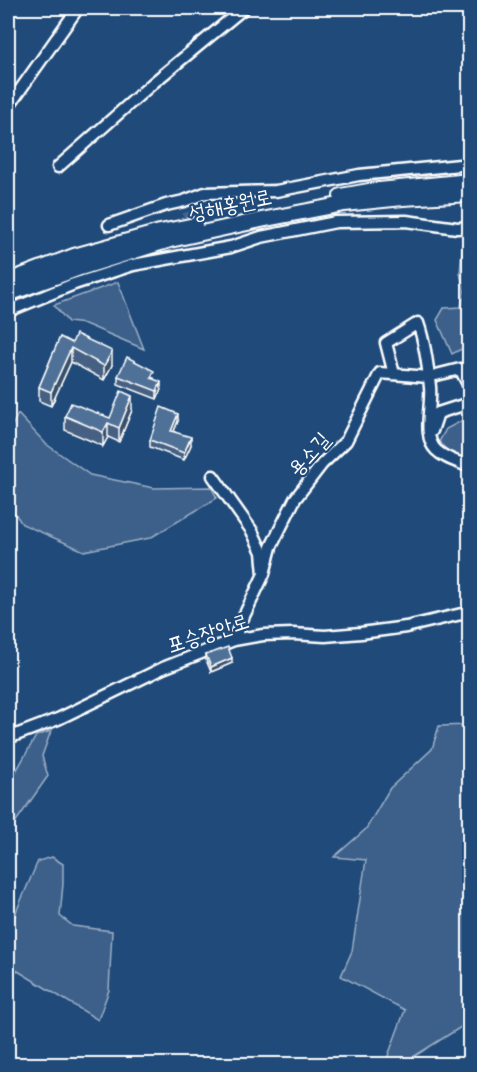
<svg xmlns="http://www.w3.org/2000/svg" width="477" height="1072" viewBox="0 0 477 1072" font-family="Sriracha,'Poor Story',sans-serif">
	<style>
		.green { fill: #3c618b; stroke: #9eb0c5; stroke-width: 1.5 }
		.lines { fill: none; stroke-linecap: round; stroke-linejoin: round }
		.minor-tunnel { stroke: #41658e; stroke-width: 10; stroke-dasharray: 10 5; stroke-linecap: butt }
		.minor-casing { stroke: #fff; stroke-width: 15 }
		.major-casing { stroke: #fff; stroke-width: 18 }
		.minor { stroke: #1f4a7a; stroke-width: 10 }
		.major { stroke: #1f4a7a; stroke-width: 14 }
		.wall { fill: #456182; stroke: #fff; stroke-width: 1.5 }
		.shaded-wall { fill: #384f6a; stroke: #fff; stroke-width: 1.5 }
		.building { fill: #507197; stroke: #fff; stroke-width: 1.5 }
		.labels { text-anchor: middle; dominant-baseline: central; stroke-width: 4.5; stroke-linejoin: round; paint-order: stroke }
		.street-label { font-size: 21px; fill: #fff; stroke: #1f4a7a }
	</style>
	<rect width="100%" height="100%" fill="#1f4a7a"/>
	<filter id="ink" filterUnits="userSpaceOnUse"><feTurbulence type="fractalNoise" baseFrequency=".0167" numOctaves="2"/><feDisplacementMap in="SourceGraphic" scale="12" xChannelSelector="R" yChannelSelector="G"/><feConvolveMatrix kernelMatrix="1 2 1 2 8 2 1 2 1" color-interpolation-filters="sRGB"/></filter>
	<g filter="url(#ink)">
		<path class="green" d="M 463,237 L 469,238 L 469,345 L 452,354 L 437,320 L 444,308 L 461,307 L 464,291 L 460,273 Z
			M 118,282 L 144,349 L 85,324 L 68,322 L 54,305 Z
			M 18,414 L 46,444 L 90,475 L 154,488 L 211,487 L 217,498 L 150,538 L 84,551 L 22,524 L 8,503 L 8,434 Z
			M 469,417 L 469,461 L 448,452 L 439,442 L 446,429 Z
			M 469,725 L 470,901 L 466,909 L 470,912 L 469,1022 L 402,1064 L 385,1064 L 405,1010 L 341,976 L 352,951 L 366,860 L 334,857 L 366,829 L 390,788 L 432,749 L 439,726 Z
			M 51,731 L 42,756 L 48,776 L 8,833 L 8,782 L 10,782 L 36,736 Z
			M 52,857 L 63,864 L 63,884 L 60,916 L 73,926 L 112,931 L 109,990 L 98,1020 L 8,965 L 8,938 L 16,912 L 38,861 Z"/>
		<g class="lines">
			<path class="minor-tunnel" d="M 187,212 L 197,242"/>
			<defs>
				<path id="minor" d="M 8,107 L 78,8
					M 58,167 L 153,83 L 244,8
					M 109,225 L 166,205 L 184,201 L 205,193 L 276,191 L 359,175 L 470,164
					M 8,311 L 74,284 L 133,265 L 231,247 L 261,237 L 336,222 L 406,221 L 457,228 L 470,227
					M 394,374 L 386,343 L 418,323 C 425,343 428,366 430,387 C 432,406 422,436 436,450 C 445,459 459,462 470,467
					M 432,431 L 438,413 L 466,404 L 470,399
					M 213,476 L 252,531 L 262,552 L 264,574 L 242,620 L 234,640
					M 264,574 L 271,547 L 295,499 L 322,464 L 346,441 L 380,373 L 428,377 L 460,369 L 470,388
					M 8,738 L 58,719 L 163,668 L 234,640 L 263,635 L 293,634 L 325,636 L 361,633 L 406,627 L 470,612"/>
				<path id="major" d="M 341,196 L 369,191 L 470,181
					M 8,281 L 74,256 L 160,232 L 195,225
					M 8,294 L 80,268 L 170,240 L 261,220 L 344,204 L 403,198 L 470,194"/>
			</defs>
			<use href="#minor" class="minor-casing"/>
			<use href="#major" class="major-casing"/>
			<use href="#minor" class="minor"/>
			<use href="#major" class="major"/>
		</g>
		<path class="wall" d="M 60,337 L 112,365 L 104,380 L 71,362 L 51,406 L 39,401 L 39,387 Z
			M 118,376 L 154,378 L 154,379 L 161,389 L 157,399 L 118,384 Z
			M 132,410 L 119,442 L 108,437 L 103,446 L 65,430 L 65,416 L 110,418 Z
			M 178,421 L 174,431 L 191,445 L 184,460 L 150,447 L 150,440 Z
			M 206,655 L 232,663 L 211,672 L 206,660 Z"/>
		<path class="shaded-wall" d="M 71,348 L 71,362 L 51,406 L 51,392 Z
			M 112,351 L 112,365 L 104,380 L 104,366 Z
			M 161,382 L 161,389 L 157,399 L 157,391 Z
			M 132,396 L 132,410 L 119,442 L 119,428 Z
			M 178,414 L 178,421 L 171,438 L 171,431 Z
			M 108,423 L 108,437 L 103,446 L 103,432 Z
			M 191,437 L 191,445 L 184,460 L 184,453 Z
			M 232,658 L 232,663 L 211,672 L 211,667 Z"/>
		<path class="building" d="M 76,334 L 112,351 L 104,366 L 71,348 L 51,392 L 39,387 L 60,337 L 72,343 Z
			M 127,357 L 154,371 L 151,378 L 161,382 L 157,391 L 118,376 Z
			M 121,391 L 132,396 L 119,428 L 108,423 L 103,432 L 65,416 L 71,403 L 110,418 Z
			M 161,407 L 178,414 L 171,431 L 191,437 L 184,453 L 150,440 Z
			M 228,647 L 232,658 L 211,667 L 206,655 Z"/>
	</g>
	<g class="labels">
		<g class="street-label">
			<text transform="translate(230 205) rotate(-12)">성해홍원로</text>
			<text transform="translate(309 454) rotate(-48)">용소길</text>
			<text transform="translate(208 633) rotate(-18)">포승장안로</text>
		</g>
	</g>
	<rect width="477" height="1072" fill="none" stroke="#1f4a7a" stroke-width="30"/>
	<rect x="15" y="15" width="447" height="1042" fill="none" stroke="#fff" stroke-width="2" filter="url(#ink)"/>
</svg>
